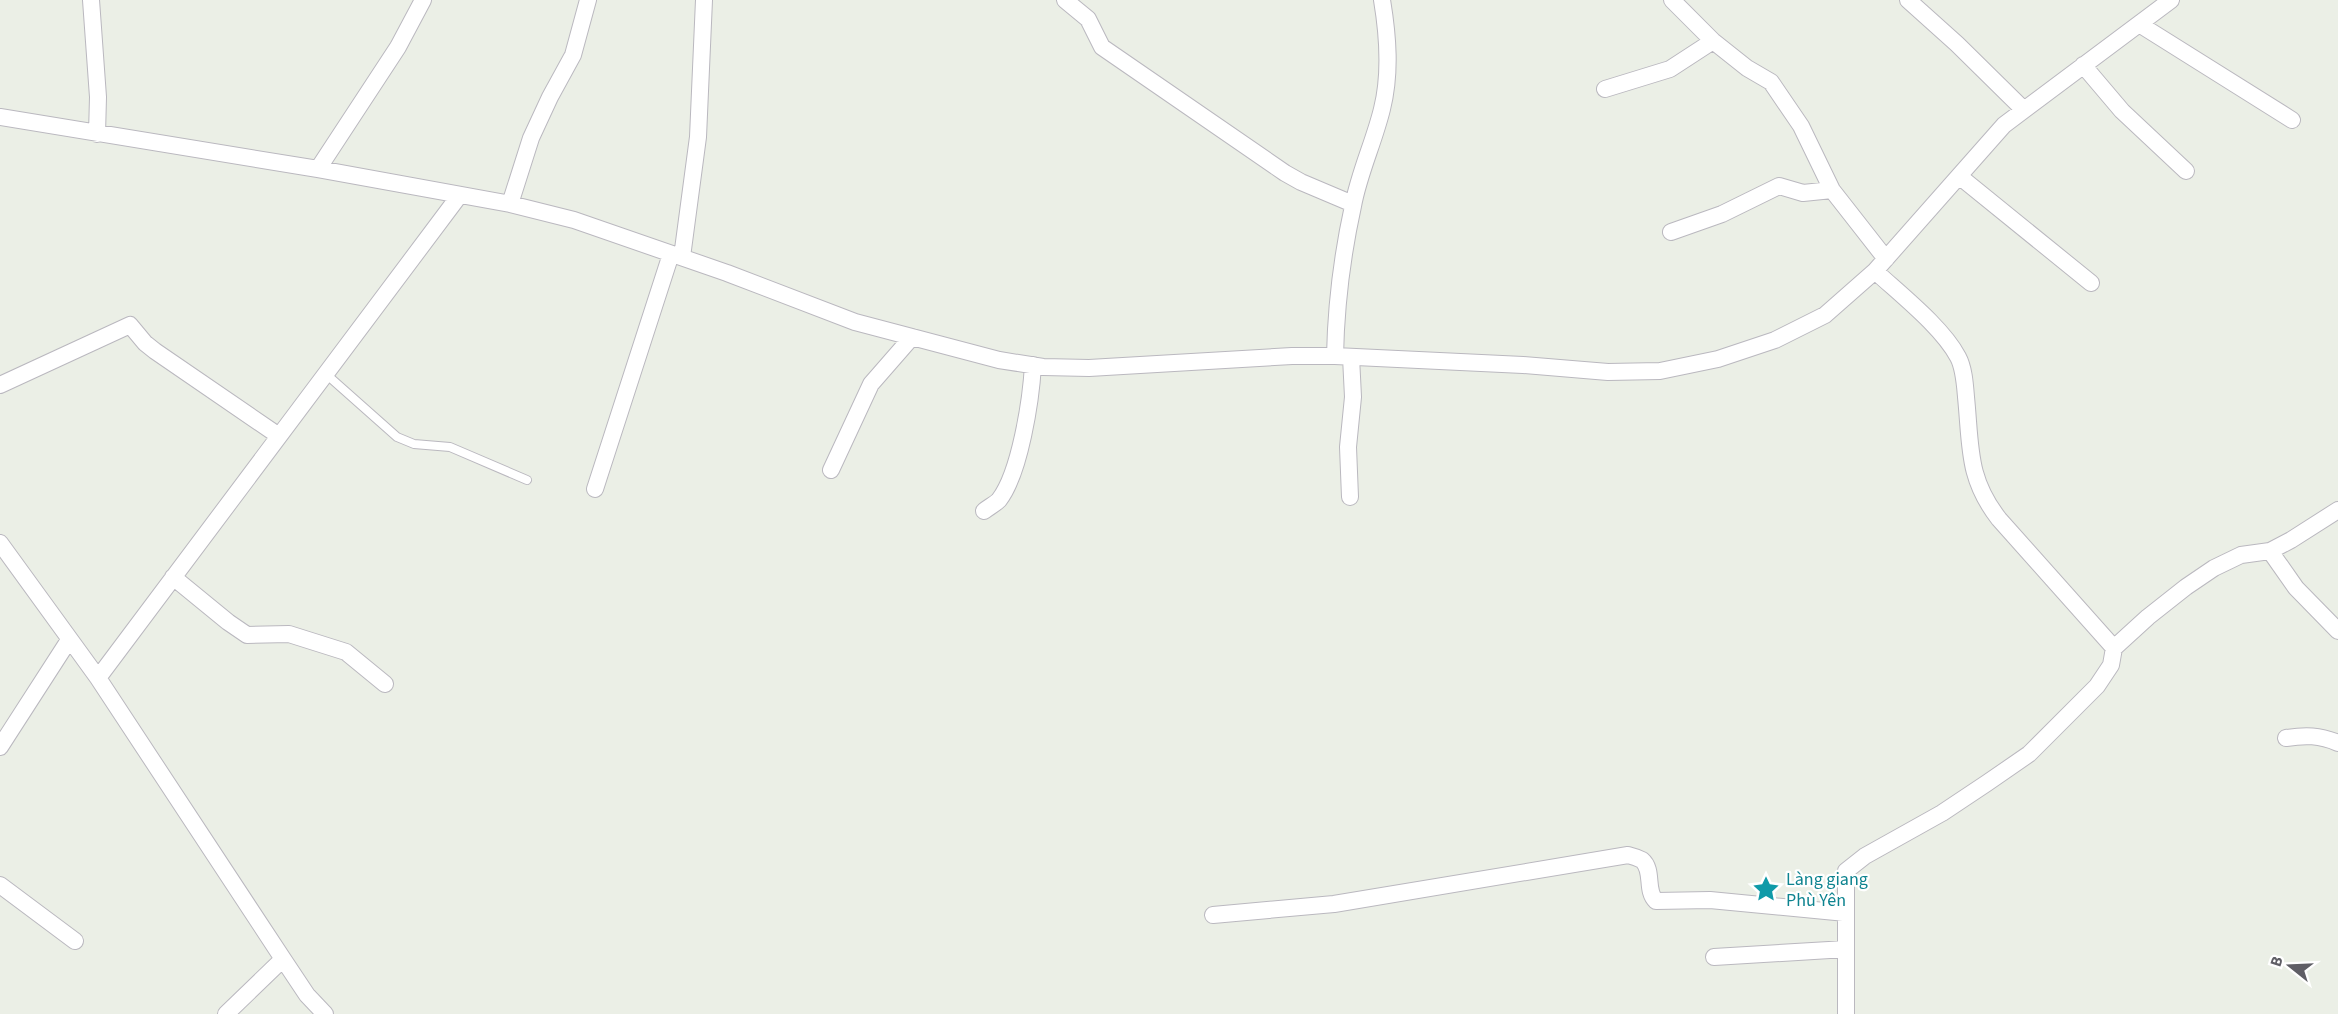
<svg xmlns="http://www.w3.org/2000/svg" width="2338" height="1014" viewBox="0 0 2338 1014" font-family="'Source Sans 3',sans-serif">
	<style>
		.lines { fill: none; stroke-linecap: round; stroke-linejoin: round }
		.lane-casing { stroke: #bab8bf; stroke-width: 10 }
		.street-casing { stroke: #bab8bf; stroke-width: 18 }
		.lane { stroke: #fff; stroke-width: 8 }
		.street { stroke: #fff; stroke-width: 16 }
		.labels { text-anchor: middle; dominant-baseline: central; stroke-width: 4.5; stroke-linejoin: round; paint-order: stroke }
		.culture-label { font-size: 18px; fill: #0d838f; stroke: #fff; text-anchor: start }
	</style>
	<rect width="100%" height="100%" fill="#ebefe6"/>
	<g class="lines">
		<defs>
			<path id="lane" d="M 326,374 L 397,437 L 414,444 L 450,447 L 527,480"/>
			<path id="street" d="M 91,0 L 98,97 L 97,134
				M 1065,0 L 1088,19 L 1102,47 L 1285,173 L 1301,182 L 1353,204
				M 1672,0 L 1713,41 L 1747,68 L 1771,82 L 1801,126 L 1832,190 L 1886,259
				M 1908,0 L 1957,44 L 2023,109
				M 2139,24 L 2292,120
				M 2083,65 L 2122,111 L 2186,171
				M 1605,89 L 1670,69 L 1713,41
				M 0,117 L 318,169 L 510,204 L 574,220 L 727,273 L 855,322 L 999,360 L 1043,367 L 1089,368 L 1292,356 L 1335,356 L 1523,365 L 1608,372 L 1660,371 L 1718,359 L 1775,340 L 1825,315 L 1875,271 L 2004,125 L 2171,0
				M 318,169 L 398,47 L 423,0
				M 1959,176 L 2091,283
				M 510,204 L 531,138 L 550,97 L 573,55 L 588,0
				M 1671,232 L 1722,214 L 1779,186 L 1803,193 L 1832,190
				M 682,257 L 698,137 L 704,0
				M 1335,356 C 1336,305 1342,256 1353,206 C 1359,173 1374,142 1382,109 C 1391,73 1388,36 1382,0
				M 0,385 L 130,325 L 145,343 L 155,351 L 279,436
				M 831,470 L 871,384 L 912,337
				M 595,489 L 671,254
				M 1350,497 L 1348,447 L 1353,397 L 1351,357
				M 984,511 C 989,507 995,504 999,500 C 1020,473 1031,400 1033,365
				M 0,543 L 98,678 L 283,959 L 307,995 L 325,1014
				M 2270,551 L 2296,588 L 2338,631
				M 173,577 L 228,622 L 247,635 L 289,634 L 346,652 L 385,684
				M 2114,648 L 2148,617 L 2186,587 L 2214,568 L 2241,555 L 2270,551 L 2291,540 L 2338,510
				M 98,678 L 459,196
				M 2286,738 C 2305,735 2320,735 2338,743
				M 0,747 L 69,640
				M 0,885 L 75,941
				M 1213,915 L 1334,904 L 1628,855 C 1632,856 1638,858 1642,860 C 1654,870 1645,891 1656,901 L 1710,900 L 1846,913
				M 1714,957 L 1846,949
				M 226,1014 L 283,959
				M 1846,1014 L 1846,871 L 1865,856 L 1942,813 L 1987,783 L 2029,754 L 2097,686 L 2111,665 L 2114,648 L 1999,519 C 1967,478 1971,447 1966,397 C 1965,385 1964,368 1958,357 C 1942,327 1901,295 1875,271"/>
		</defs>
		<use href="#lane" class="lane-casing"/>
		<use href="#street" class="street-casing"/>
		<use href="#lane" class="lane"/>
		<use href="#street" class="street"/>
	</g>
	<defs>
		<symbol id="sight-bare" viewBox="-9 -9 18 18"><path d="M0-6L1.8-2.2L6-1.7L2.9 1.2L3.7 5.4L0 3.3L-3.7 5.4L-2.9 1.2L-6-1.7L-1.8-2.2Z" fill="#0f9aa8" stroke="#fff" stroke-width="2.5" paint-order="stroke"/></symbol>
	</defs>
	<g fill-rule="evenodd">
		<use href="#sight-bare" x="1747" y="870" width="38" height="38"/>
	</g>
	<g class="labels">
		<g class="culture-label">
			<text x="1786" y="879">Làng giang<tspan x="1786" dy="21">Phù Yên</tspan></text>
		</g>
	</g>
	<g transform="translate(2290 966) rotate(288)" stroke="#ffffff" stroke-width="4.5" paint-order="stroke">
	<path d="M0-4.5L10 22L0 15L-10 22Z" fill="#5f5e65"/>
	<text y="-9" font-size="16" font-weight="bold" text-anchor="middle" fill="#5f5e65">B</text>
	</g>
</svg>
